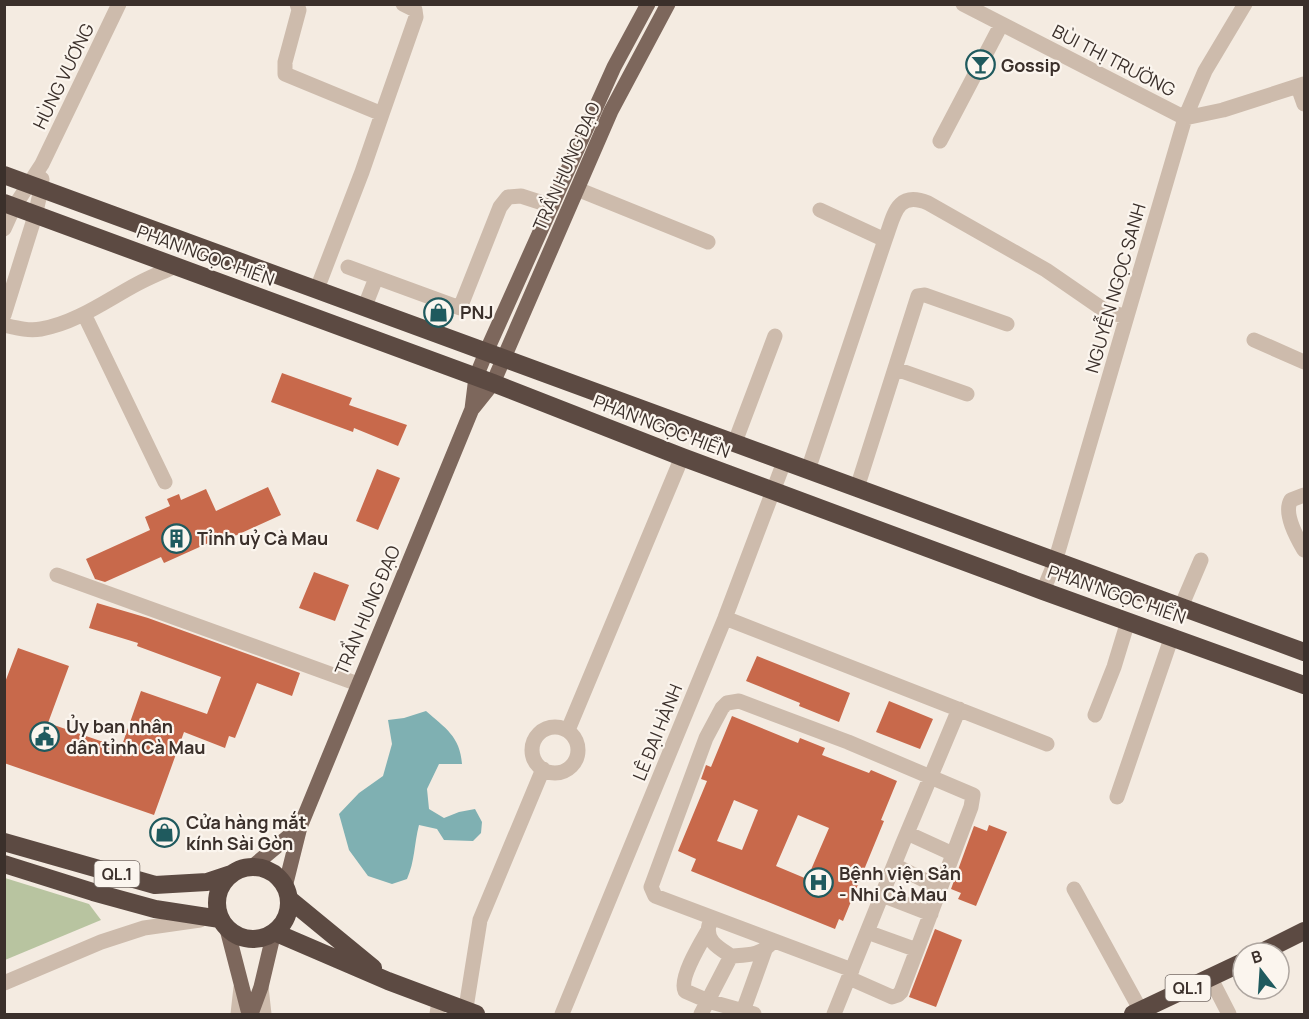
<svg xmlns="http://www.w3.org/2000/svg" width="1309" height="1019" viewBox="0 0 1309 1019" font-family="Manrope,sans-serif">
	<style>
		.green { fill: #b8c4a0 }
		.water { fill: #7fb0b2 }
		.building { fill: #c8694b; fill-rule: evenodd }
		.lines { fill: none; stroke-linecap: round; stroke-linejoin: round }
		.minor { stroke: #cdbbac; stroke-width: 15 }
		.major { stroke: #7d675c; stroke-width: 15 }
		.highway { stroke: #5c4a42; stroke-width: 18 }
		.labels { text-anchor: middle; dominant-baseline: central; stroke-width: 4.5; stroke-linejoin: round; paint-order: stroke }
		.shield { fill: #fbf5ee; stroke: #756b66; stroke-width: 1.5 }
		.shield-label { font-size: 16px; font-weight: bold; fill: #3b302b }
		.street-label { font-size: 18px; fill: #3b302b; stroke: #fbf5ee }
		.poi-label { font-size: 18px; font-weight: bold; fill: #3b302b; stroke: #fbf5ee; text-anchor: start }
	</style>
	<rect width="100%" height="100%" fill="#f4ebe1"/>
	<path class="green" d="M 5,878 L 89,904 L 101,920 L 5,960 Z"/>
	<path class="water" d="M 426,711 C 445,728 460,736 462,764 L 439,764 L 427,789 L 429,809 L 444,818 L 459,812 L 475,809 L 482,822 L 481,833 L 473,841 L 444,840 L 437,829 L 419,825 C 414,844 415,861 407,879 L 392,884 L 368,876 L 349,850 L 339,814 L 359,793 L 383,776 L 392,744 L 388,720 L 404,718 Z"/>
	<path class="building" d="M 282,373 L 352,398 L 349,405 L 407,425 L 398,446 L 354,428 L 353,432 L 271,402 Z
		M 377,469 L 400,478 L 378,530 L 356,521 Z
		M 268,487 L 281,515 L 226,540 L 224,536 L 164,563 L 161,557 L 105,582 L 95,579 L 86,559 L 150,530 L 145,517 L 170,506 L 167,499 L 179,494 L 181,500 L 206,489 L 216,511 Z
		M 314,572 L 349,585 L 335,621 L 299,608 Z
		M 97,603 L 148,618 L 300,673 L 292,696 L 257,683 L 235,738 L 229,736 L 225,748 L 184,732 L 154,815 L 4,763 L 4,685 L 18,648 L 69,666 L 48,723 L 121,748 L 141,691 L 207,714 L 221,677 L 137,646 L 138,643 L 89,628 Z
		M 757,656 L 850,693 L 839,722 L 799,706 L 800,703 L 746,681 Z
		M 889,701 L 933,719 L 920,749 L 876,732 Z
		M 732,716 L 798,743 L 800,738 L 825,748 L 822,755 L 869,773 L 871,770 L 897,781 L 881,820 L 884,821 L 843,921 L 839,919 L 835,929 L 691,871 L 696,859 L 678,851 L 707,781 L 701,779 L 706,765 L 711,767 ZM 734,800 L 758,810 L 742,850 L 717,841 ZM 798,815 L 829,828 L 807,879 L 776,866 Z
		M 989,825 L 1007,832 L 976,906 L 958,899 L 961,893 L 951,889 L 974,826 L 987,831 Z
		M 935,929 L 962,940 L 936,1007 L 909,997 Z"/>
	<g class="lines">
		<path class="minor" d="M 297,4 L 299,10 L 285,62 L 285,74 L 382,114 L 362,172 L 317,289
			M 963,4 L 1185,118 L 1223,110 L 1304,84
			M 1298,87 L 1304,104
			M 382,114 L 416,17 L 415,10 L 403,4
			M 940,141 L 1001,25
			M 577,189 L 708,242
			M 820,210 L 885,240
			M 4,229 L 14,207 L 42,164 L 119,4
			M 348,267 L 460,308 L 500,207 L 508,197 L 521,196 L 552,206
			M 365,306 L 376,278
			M 84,314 L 165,482
			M 4,315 L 35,216 L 41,189 L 42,179
			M 4,325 C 17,328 28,331 41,329 C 76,323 107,300 137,284 C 150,277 163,272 175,266
			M 1254,340 L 1304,362
			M 896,369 L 967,394
			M 735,442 L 775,336
			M 808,470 L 885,240 C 894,216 896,190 928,203 L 1046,270 L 1104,310 L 1126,317
			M 857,488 L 918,296 L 925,295 L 1007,324
			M 1304,495 L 1291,500 C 1283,513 1297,538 1304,550
			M 57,575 L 358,684
			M 1043,591 L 1055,562 L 1185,118 L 1205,71 L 1245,4
			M 1181,607 L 1201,560
			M 725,618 L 1047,744
			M 1095,715 L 1114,667 L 1128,621
			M532 750a23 23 0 1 1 46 0a23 23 0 1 1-46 0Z
			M 568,730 L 682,457
			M 1117,797 L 1172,636
			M 907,833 L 953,854
			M 894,865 L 940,888
			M 1074,889 L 1141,1011
			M 882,895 L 931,914
			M 709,925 C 705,941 719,948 731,956
			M 707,932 C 700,944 679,979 685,991 L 708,1001 L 754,1014
			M 867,932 L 917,950
			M 1210,977 L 1229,1014
			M 849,978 L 892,997 L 898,995 L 901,992 L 971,807 L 973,795 L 848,742 L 739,701 L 727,703 L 722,708 L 706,738 L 651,887 L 655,896 L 852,970
			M 4,983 L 101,942 L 144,928 L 200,920
			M 261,987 L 264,1014
			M 743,1011 L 765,950
			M 238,1014 L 241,987
			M 437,1014 L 439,1001
			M 465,1014 L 480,920 L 543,769
			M 562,1014 L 725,618 L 784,462
			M 701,1014 L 731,956 C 748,955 761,956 773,941
			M 834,1014 L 902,845 L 959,709"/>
		<path class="major" d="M 473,408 L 493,383 L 611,111 L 668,4
			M 252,867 L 300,827
			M 285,887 L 300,827 L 472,409 L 476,377 L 487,350 L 614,67 L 648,4
			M 227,929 L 249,1014
			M 251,1014 L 261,987 L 274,932"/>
		<path class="highway" d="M 4,175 L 1304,652
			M 4,203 L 493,383 L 682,457 L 1043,591 L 1304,685
			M 4,842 L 155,885 L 207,882 L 231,874
			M 4,864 L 93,892 L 155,909 L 220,919
			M217 903a36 36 0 1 1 72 0a36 36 0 1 1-72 0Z
			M 289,899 L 373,968
			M 274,932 L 388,981 L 476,1014
			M 1260,953 L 1304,931
			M 1133,1014 L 1243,962"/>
	</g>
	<defs>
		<symbol id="bar-ring" viewBox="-11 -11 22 22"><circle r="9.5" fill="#fbf5ee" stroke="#1f5a5e" stroke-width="1.5"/><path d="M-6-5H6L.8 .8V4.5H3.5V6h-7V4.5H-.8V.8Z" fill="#1f5a5e"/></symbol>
		<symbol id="shop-ring" viewBox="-11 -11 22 22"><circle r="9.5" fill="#fbf5ee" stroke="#1f5a5e" stroke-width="1.5"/><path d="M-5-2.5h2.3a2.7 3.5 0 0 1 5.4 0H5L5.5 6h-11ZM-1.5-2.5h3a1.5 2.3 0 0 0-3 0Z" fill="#1f5a5e"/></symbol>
		<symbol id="building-ring" viewBox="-11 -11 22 22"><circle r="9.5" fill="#fbf5ee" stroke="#1f5a5e" stroke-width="1.5"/><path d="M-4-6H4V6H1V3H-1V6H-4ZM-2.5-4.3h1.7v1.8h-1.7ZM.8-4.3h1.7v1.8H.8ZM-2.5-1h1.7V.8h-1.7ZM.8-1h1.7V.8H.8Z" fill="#1f5a5e"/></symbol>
		<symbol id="civic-ring" viewBox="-11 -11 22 22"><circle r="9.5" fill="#fbf5ee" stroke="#1f5a5e" stroke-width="1.5"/><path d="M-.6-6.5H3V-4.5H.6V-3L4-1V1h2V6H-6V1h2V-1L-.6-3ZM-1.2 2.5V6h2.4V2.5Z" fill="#1f5a5e"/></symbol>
		<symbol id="hospital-ring" viewBox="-11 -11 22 22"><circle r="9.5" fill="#fbf5ee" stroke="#1f5a5e" stroke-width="1.5"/><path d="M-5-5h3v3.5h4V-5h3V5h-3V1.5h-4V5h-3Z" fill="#1f5a5e"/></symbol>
	</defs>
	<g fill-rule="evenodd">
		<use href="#bar-ring" x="964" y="48" width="33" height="33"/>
		<use href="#shop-ring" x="422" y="296" width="33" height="33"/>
		<use href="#building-ring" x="160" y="522" width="33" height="33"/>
		<use href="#civic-ring" x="28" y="720" width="33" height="33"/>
		<use href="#shop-ring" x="148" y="816" width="33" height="33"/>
		<use href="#hospital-ring" x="802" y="866" width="33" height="33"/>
	</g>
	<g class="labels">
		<g class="shield">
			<rect x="94.5" y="861" width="45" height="26" rx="4.5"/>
			<rect x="1165.5" y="975" width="45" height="26" rx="4.5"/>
		</g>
		<g class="shield-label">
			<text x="117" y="874">QL.1</text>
			<text x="1188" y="988">QL.1</text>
		</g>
		<g class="street-label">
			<text transform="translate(1114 60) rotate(27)">BÙI THỊ TRƯỜNG</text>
			<text transform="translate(63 76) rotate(-64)">HÙNG VƯƠNG</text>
			<text transform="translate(566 166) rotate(-66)">TRẦN HƯNG ĐẠO</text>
			<text transform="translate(206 255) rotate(20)">PHAN NGỌC HIỂN</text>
			<text transform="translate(1115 288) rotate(-74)">NGUYỄN NGỌC SANH</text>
			<text transform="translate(662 426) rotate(21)">PHAN NGỌC HIỂN</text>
			<text transform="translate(1117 594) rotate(19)">PHAN NGỌC HIỂN</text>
			<text transform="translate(367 610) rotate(-67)">TRẦN HƯNG ĐẠO</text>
			<text transform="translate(657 732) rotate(-68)">LÊ ĐẠI HÀNH</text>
		</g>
		<g class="poi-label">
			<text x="1001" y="65">Gossip</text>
			<text x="460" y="312">PNJ</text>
			<text x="197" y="538">Tỉnh uỷ Cà Mau</text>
			<text x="66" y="726">Ủy ban nhân<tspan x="66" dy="21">dân tỉnh Cà Mau</tspan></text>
			<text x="186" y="822">Cửa hàng mắt<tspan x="186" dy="21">kính Sài Gòn</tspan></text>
			<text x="839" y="873">Bệnh viện Sản<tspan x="839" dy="21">- Nhi Cà Mau</tspan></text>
		</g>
	</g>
	<rect width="1309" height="1019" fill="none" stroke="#3b302b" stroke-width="12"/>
	<g transform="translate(1261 971) rotate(343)"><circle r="28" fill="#fbf5ee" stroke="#aea6a0" stroke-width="1.5"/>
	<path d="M0-4.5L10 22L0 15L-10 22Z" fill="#1f5a5e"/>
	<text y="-9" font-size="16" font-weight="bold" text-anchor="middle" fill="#3b302b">B</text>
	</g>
</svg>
